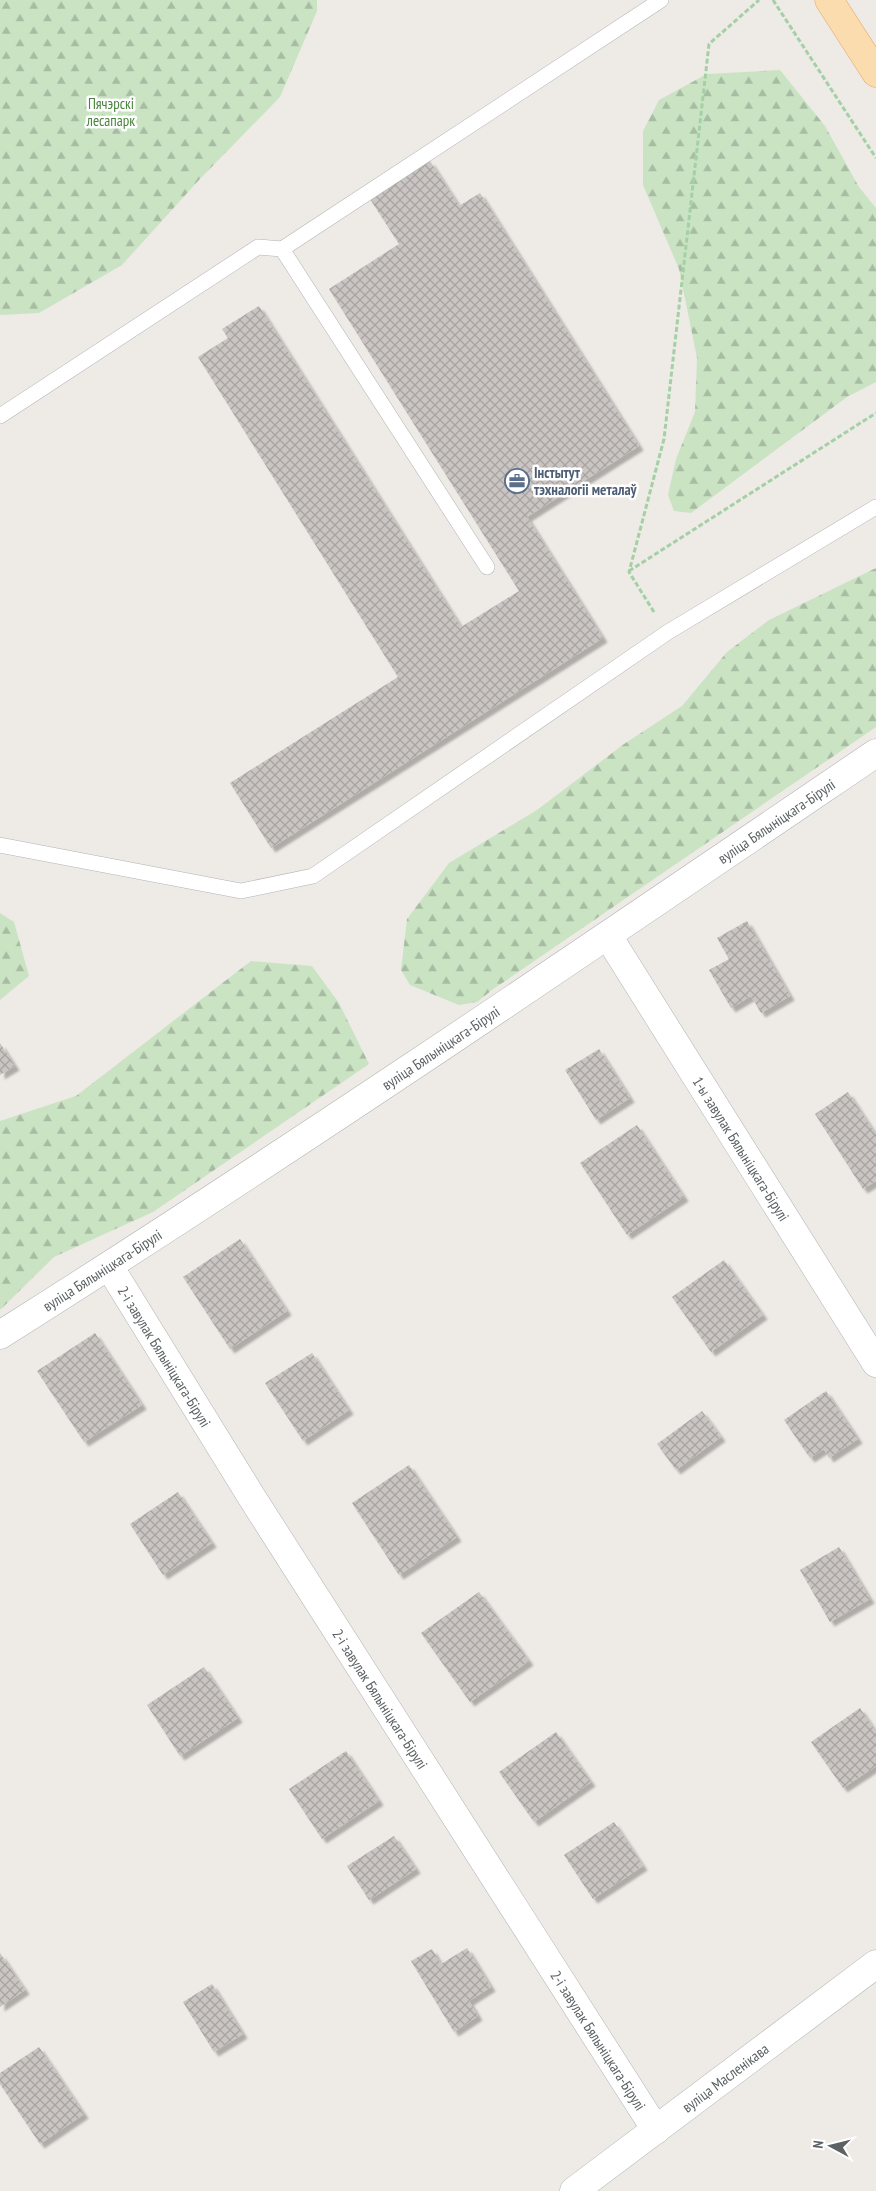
<svg xmlns="http://www.w3.org/2000/svg" width="876" height="2191" viewBox="0 0 876 2191" font-family="'PT Sans Narrow',sans-serif">
	<style>
		.forest { fill: url(#forest-firs) }
		.building { fill: url(#building-cross-hatch); filter: url(#shadow) }
		.lines { fill: none; stroke-linecap: round; stroke-linejoin: round }
		.lane-casing { stroke: #b0b4b6; stroke-width: 16 }
		.street-casing { stroke: #b0b4b6; stroke-width: 29 }
		.secondary-casing { stroke: #afb4b7; stroke-width: 29 }
		.primary-casing { stroke: #e8a564; stroke-width: 29 }
		.path { stroke: #a4d0a6; stroke-width: 3; stroke-dasharray: 5 2.5; stroke-linecap: butt }
		.lane { stroke: #fff; stroke-width: 15 }
		.street { stroke: #fff; stroke-width: 28 }
		.secondary { stroke: #fff; stroke-width: 28 }
		.primary { stroke: #fadcae; stroke-width: 28 }
		.labels { text-anchor: middle; dominant-baseline: central; stroke-width: 5; stroke-linejoin: round; paint-order: stroke }
		.park-label { font-size: 15px; fill: #48843b; stroke: #fff }
		.service-label { font-size: 15px; font-weight: bold; fill: #4e5e75; stroke: #fff; text-anchor: start }
		.street-label { font-size: 15px; fill: #5c6264; stroke: #fff }
	</style>
	<defs>
		<pattern id="forest-firs" width="22" height="20" patternUnits="userSpaceOnUse" patternTransform="scale(1.25)"><rect width="22" height="20" fill="#cae4c3"/><path d="M5 1l3.5 6h-7zM16 11l3.5 6h-7z" fill="#a7bca2"/></pattern>
		<pattern id="building-cross-hatch" width="8" height="8" patternUnits="userSpaceOnUse" patternTransform="scale(1.25)"><rect width="8" height="8" fill="#cac5c2"/><path d="M0 0l8 8M0 8l8-8" fill="none" stroke="#a7a3a1"/></pattern>
		<filter id="shadow"><feDropShadow dx="4.5" dy="4.5" stdDeviation="1" flood-color="#0004"/></filter>
	</defs>
	<rect width="100%" height="100%" fill="#eeeae5"/>
	<path class="forest" d="M 0,0 L 317,0 L 317,11 L 280,97 L 199,180 L 122,265 L 39,313 L 0,315 Z
		M 780,70 L 825,126 L 859,187 L 876,208 L 876,382 L 847,397 L 691,513 L 674,511 L 668,495 L 676,459 L 695,412 L 697,358 L 679,269 L 643,185 L 643,131 L 659,100 L 707,74 Z
		M 876,568 L 876,727 L 492,990 L 477,1002 L 459,1005 L 410,985 L 401,970 L 407,919 L 449,863 L 537,810 L 624,744 L 682,706 L 727,652 L 769,620 Z
		M 0,913 L 14,922 L 29,976 L 0,1000 Z
		M 251,961 L 312,966 L 339,1003 L 369,1064 L 153,1212 L 54,1257 L 0,1310 L 0,1121 L 76,1096 Z"/>
	<path class="building" d="M 430,161 L 459,206 L 480,193 L 639,446 L 527,517 L 603,638 L 271,848 L 230,783 L 398,677 L 198,357 L 228,338 L 222,329 L 259,306 L 461,627 L 519,591 L 329,289 L 399,244 L 370,199 Z
		M 747,921 L 790,996 L 761,1013 L 751,996 L 731,1008 L 709,970 L 729,959 L 717,938 Z
		M 0,1043 L 15,1066 L 0,1075 Z
		M 599,1049 L 630,1098 L 596,1120 L 565,1070 Z
		M 848,1092 L 876,1135 L 876,1181 L 863,1189 L 815,1114 Z
		M 637,1125 L 684,1197 L 627,1235 L 580,1163 Z
		M 240,1239 L 287,1311 L 230,1349 L 183,1277 Z
		M 724,1260 L 763,1315 L 711,1352 L 672,1297 Z
		M 95,1333 L 142,1405 L 84,1442 L 37,1371 Z
		M 312,1353 L 349,1410 L 303,1441 L 265,1383 Z
		M 826,1391 L 858,1439 L 829,1458 L 824,1449 L 810,1458 L 784,1420 Z
		M 702,1411 L 721,1437 L 676,1470 L 657,1444 Z
		M 409,1465 L 457,1537 L 399,1575 L 352,1503 Z
		M 178,1492 L 212,1543 L 163,1575 L 130,1524 Z
		M 839,1547 L 870,1599 L 830,1622 L 800,1570 Z
		M 479,1592 L 529,1661 L 470,1702 L 421,1633 Z
		M 204,1667 L 238,1718 L 180,1756 L 147,1705 Z
		M 860,1708 L 876,1732 L 876,1766 L 843,1788 L 811,1742 Z
		M 556,1732 L 591,1782 L 534,1822 L 499,1772 Z
		M 346,1751 L 379,1801 L 322,1839 L 289,1789 Z
		M 614,1822 L 643,1866 L 593,1899 L 564,1855 Z
		M 394,1836 L 416,1869 L 369,1900 L 347,1866 Z
		M 467,1948 L 491,1987 L 469,2001 L 478,2016 L 454,2032 L 411,1961 L 432,1949 L 441,1964 Z
		M 0,1953 L 25,1990 L 0,2007 Z
		M 212,1984 L 243,2034 L 214,2052 L 183,2002 Z
		M 39,2047 L 84,2114 L 40,2144 L 0,2084 L 0,2073 Z"/>
	<g class="lines">
		<defs>
			<path id="lane" d="M 282,249 L 487,567
				M 0,416 L 258,247 L 282,249 L 661,0
				M 0,845 L 241,891 L 313,876 L 668,632 L 876,507"/>
			<g id="street">
				<path id="s1" d="M 608,936 L 876,1363"/>
				<path id="s2" d="M 109,1266 L 251,1496 L 656,2130"/>
				<path id="s3" d="M 0,1335 C 296,1148 586,950 876,753"/>
			</g>
			<g id="secondary">
				<path id="s4" d="M 574,2191 L 876,1964"/>
			</g>
			<path id="primary" d="M 829,0 L 876,73"/>
		</defs>
		<use href="#lane" class="lane-casing"/>
		<use href="#street" class="street-casing"/>
		<use href="#secondary" class="secondary-casing"/>
		<use href="#primary" class="primary-casing"/>
		<path class="path" d="M 773,0 L 876,158
			M 629,571 L 876,413
			M 654,612 L 629,572 L 664,439 L 709,44 L 759,0"/>
		<use href="#lane" class="lane"/>
		<use href="#street" class="street"/>
		<use href="#secondary" class="secondary"/>
		<use href="#primary" class="primary"/>
	</g>
	<defs>
		<symbol id="office-ring" viewBox="-11 -11 22 22"><circle r="9.5" fill="#fff" stroke="#5c6f8a" stroke-width="1.5"/><path d="M-6-3h4V-5.5h4V-3h4V5H-6ZM-1-4.5V-3h2v-1.5ZM-6 0V1H6V0Z" fill="#5c6f8a"/></symbol>
	</defs>
	<g fill-rule="evenodd">
		<use href="#office-ring" x="503" y="467" width="28" height="28"/>
	</g>
	<g class="labels">
		<g class="park-label">
			<text x="111" y="103">Пячэрскі<tspan x="111" dy="17">лесапарк</tspan></text>
		</g>
		<g class="service-label">
			<text x="534" y="472">Інстытут<tspan x="534" dy="17">тэхналогіі металаў</tspan></text>
		</g>
		<g class="street-label">
			<text stroke="none"><textPath href="#s3" startOffset="931">вуліца Бялыніцкага-Бірулі</textPath></text>
			<text stroke="none"><textPath href="#s3" startOffset="526">вуліца Бялыніцкага-Бірулі</textPath></text>
			<text stroke="none"><textPath href="#s1" startOffset="251">1-ы завулак Бялыніцкага-Бірулі</textPath></text>
			<text stroke="none"><textPath href="#s3" startOffset="121">вуліца Бялыніцкага-Бірулі</textPath></text>
			<text stroke="none"><textPath href="#s2" startOffset="106">2-і завулак Бялыніцкага-Бірулі</textPath></text>
			<text stroke="none"><textPath href="#s2" startOffset="511">2-і завулак Бялыніцкага-Бірулі</textPath></text>
			<text stroke="none"><textPath href="#s2" startOffset="916">2-і завулак Бялыніцкага-Бірулі</textPath></text>
			<text stroke="none"><textPath href="#s4" startOffset="189">вуліца Масленікава</textPath></text>
		</g>
	</g>
	<g transform="translate(831 2146) rotate(277)" stroke="#ffffff" stroke-width="4" paint-order="stroke">
	<path d="M0-4L9 19L0 12L-9 19Z" fill="#5c6264"/>
	<text y="-8" font-size="14" font-weight="bold" text-anchor="middle" fill="#5c6264">N</text>
	</g>
</svg>
